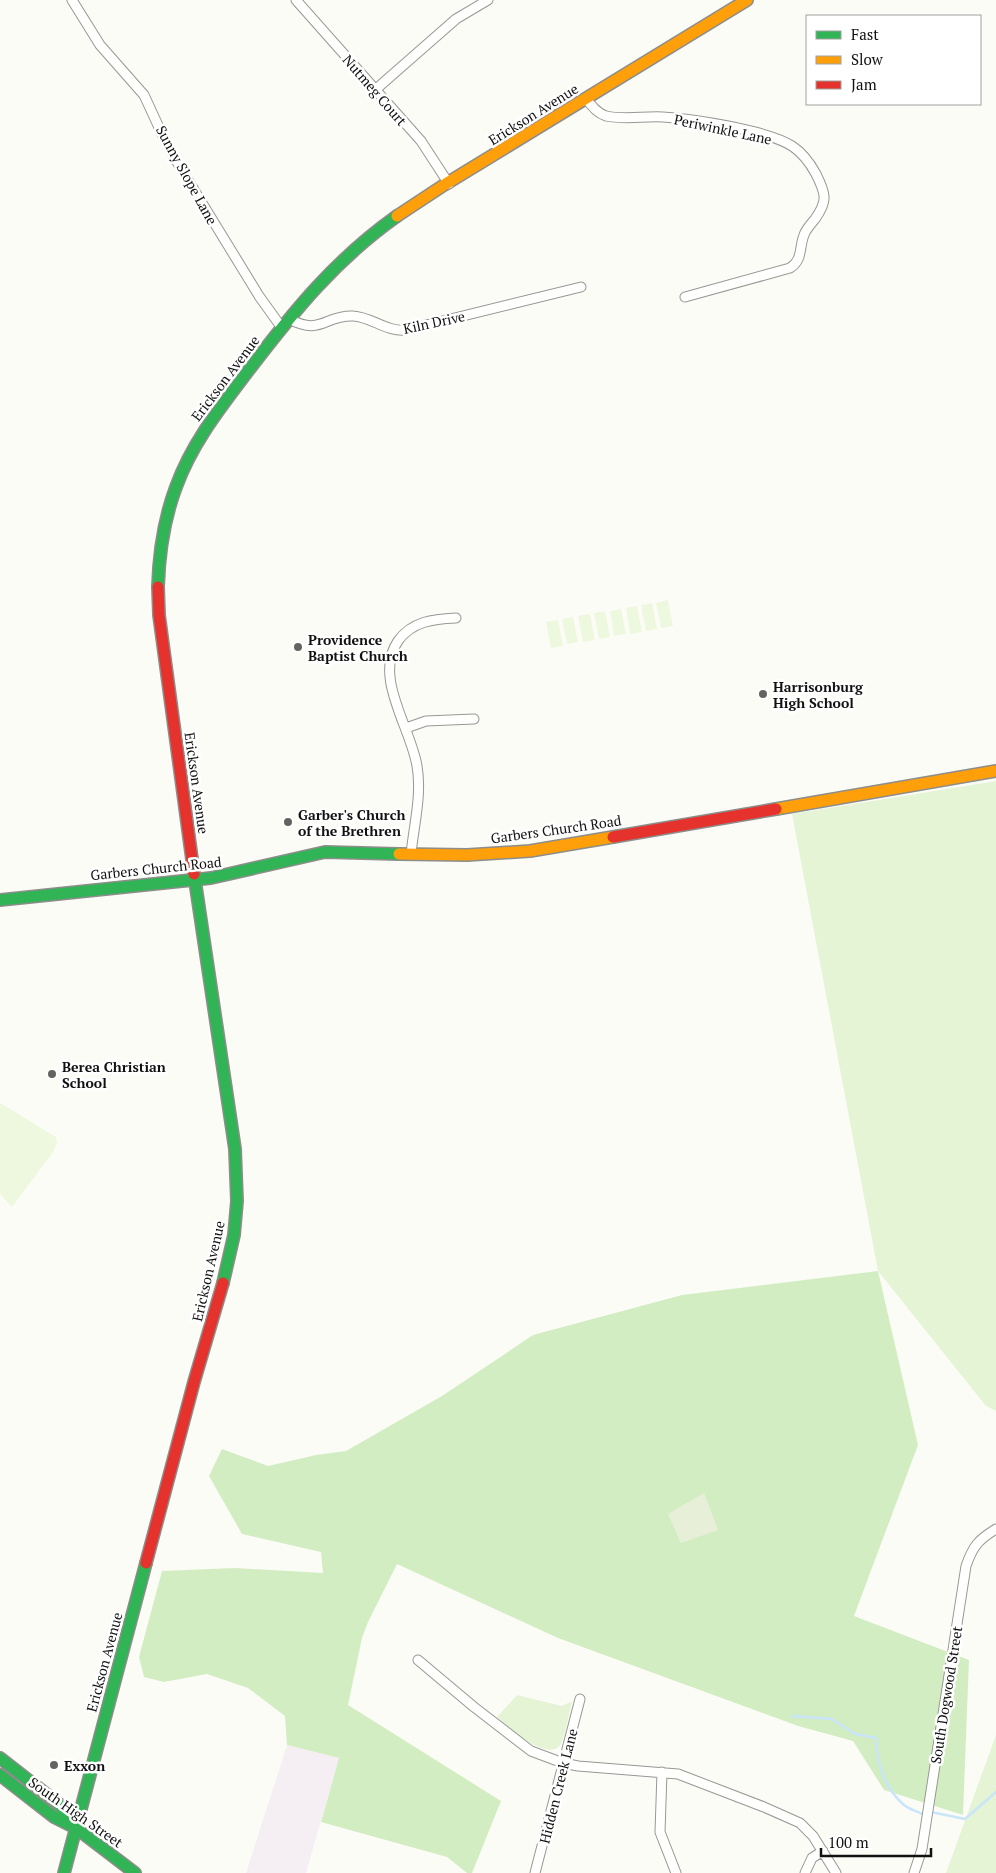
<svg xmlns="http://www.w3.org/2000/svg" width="996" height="1873" viewBox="0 0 996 1873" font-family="'PT Serif',serif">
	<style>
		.industrial { fill: #f5eff3 }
		.green { fill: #e4f4d5 }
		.forest { fill: #d3edc2 }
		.cemetery { fill: #e8efd9 }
		.pitch { fill: #eef8df }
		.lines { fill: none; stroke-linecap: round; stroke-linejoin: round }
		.stream { stroke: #c9e5fa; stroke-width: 2.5 }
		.street-casing { stroke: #979795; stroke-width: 11 }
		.fast-casing { stroke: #8d8d8b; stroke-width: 14 }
		.slow-casing { stroke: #8d8d8b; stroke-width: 14 }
		.jam-casing { stroke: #8d8d8b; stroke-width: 14 }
		.street { stroke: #fffffe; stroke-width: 9 }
		.fast { stroke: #30b455; stroke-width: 11 }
		.slow { stroke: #ff9f0a; stroke-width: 11 }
		.jam { stroke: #e5322d; stroke-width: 11 }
		.poi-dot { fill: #636362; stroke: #fff; stroke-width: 2 }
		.labels { text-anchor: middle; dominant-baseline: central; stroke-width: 5; stroke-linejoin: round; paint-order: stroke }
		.street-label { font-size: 14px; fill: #111; stroke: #fff }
		.poi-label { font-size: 14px; font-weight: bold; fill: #111; stroke: #fff; text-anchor: start }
	</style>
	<rect width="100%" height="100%" fill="#fcfcf7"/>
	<path class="industrial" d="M 287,1745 L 339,1758 L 306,1873 L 246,1873 Z"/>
	<path class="green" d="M 996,781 L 996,1411 L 986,1406 L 878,1271 L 792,814 Z
		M 517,1695 L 562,1706 L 572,1701 C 570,1711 565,1736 561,1744 C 548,1764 508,1726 497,1717 Z
		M 996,1735 L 996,1873 L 946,1873 Z"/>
	<path class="forest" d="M 878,1271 L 918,1445 L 854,1616 L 969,1660 L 963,1815 L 884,1790 L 853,1741 L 798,1726 L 558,1638 L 397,1564 L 368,1622 L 362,1638 L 348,1705 L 501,1801 L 472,1873 L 467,1873 L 447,1857 L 321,1822 L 339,1758 L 287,1745 L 285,1716 L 248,1688 L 207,1674 L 164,1682 L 144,1677 L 139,1657 L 162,1571 L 235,1568 L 323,1573 L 321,1552 L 242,1534 L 209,1476 L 222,1449 L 268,1466 L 316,1455 L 346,1451 L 442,1396 L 533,1335 L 682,1295 Z"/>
	<path class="cemetery" d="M 704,1493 L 718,1530 L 681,1543 L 668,1514 Z"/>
	<path class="pitch" d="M 668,600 L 673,626 L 661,628 L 656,603 Z
		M 652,603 L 657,629 L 646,631 L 641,605 Z
		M 637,606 L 642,632 L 630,634 L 626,608 Z
		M 621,609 L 626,634 L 614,636 L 610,611 Z
		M 605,611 L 610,637 L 599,639 L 594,613 Z
		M 590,614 L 595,640 L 583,642 L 578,616 Z
		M 573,617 L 578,642 L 567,644 L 562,619 Z
		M 558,620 L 563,646 L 551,648 L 546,622 Z
		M 0,1103 L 56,1137 L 57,1143 L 53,1152 L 12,1207 L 0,1194 Z"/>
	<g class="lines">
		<path class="stream" d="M 792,1716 L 832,1719 L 855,1734 L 876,1738 C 877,1763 884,1788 904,1805 C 909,1809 916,1811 922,1814
			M 931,1812 L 965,1819 L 996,1792"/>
		<defs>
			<path id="street" d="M 72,0 L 100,45 L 144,95 L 162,134 L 177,162 L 259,296 L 282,328
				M 296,0 L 421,141 L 449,184
				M 375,90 L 456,19 L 488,0
				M 586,99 C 592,106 597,113 606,116 C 624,120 644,116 663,117 C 693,119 767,130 792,146 C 803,153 810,163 816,174 C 826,194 828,201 815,219 C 811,224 806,229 804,235 C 799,247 803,260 790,268 L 685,297
				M 289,319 C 322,336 324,315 353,316 C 372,317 386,332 406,330 L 581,287
				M 406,728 L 426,721 L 474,719
				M 411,854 C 414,824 422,795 417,766 C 411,728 373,677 398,641 C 412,621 434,619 456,618
				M 418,1660 L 474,1707 L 531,1751 L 563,1763 L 578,1766 L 678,1774 L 764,1807 L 800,1823 L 813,1836 L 836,1873
				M 662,1772 L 660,1832 L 676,1873
				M 535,1873 L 580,1699
				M 805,1873 L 812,1858 L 823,1851
				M 914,1873 L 922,1849 L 966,1566 C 973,1546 978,1540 996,1529"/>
			<path id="fast" d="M 158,587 C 159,553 164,519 176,487 C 192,443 220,408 248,371 C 294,311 335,260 397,216
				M 194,874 L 235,1149 L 237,1201 L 234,1235 L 223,1283
				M 0,900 L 211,878 L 325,852 L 399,854
				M 0,1758 L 59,1804 L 74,1825
				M 0,1775 L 54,1817 L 76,1828 L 135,1873
				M 64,1873 L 146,1563"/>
			<path id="slow" d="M 397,216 L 444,185 L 747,0
				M 776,809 L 996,771
				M 399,854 L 467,855 L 530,851 L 613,837"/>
			<path id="jam" d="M 158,587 L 159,615 L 194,874
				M 613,837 L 776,809
				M 146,1563 L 194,1382 L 223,1283"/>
		</defs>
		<use href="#street" class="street-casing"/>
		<use href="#fast" class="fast-casing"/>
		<use href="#slow" class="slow-casing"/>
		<use href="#jam" class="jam-casing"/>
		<use href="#street" class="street"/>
		<use href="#fast" class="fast"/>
		<use href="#slow" class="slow"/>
		<use href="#jam" class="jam"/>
	</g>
	<g class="poi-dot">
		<circle cx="298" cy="647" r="5"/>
		<circle cx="763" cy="694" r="5"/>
		<circle cx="288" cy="822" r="5"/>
		<circle cx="52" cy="1074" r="5"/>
		<circle cx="54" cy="1765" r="5"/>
	</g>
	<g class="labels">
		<g class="street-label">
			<text transform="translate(375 90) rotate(49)">Nutmeg Court</text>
			<text transform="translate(533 114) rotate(-32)">Erickson Avenue</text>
			<text transform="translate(723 129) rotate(12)">Periwinkle Lane</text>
			<text transform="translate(187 175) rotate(61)">Sunny Slope Lane</text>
			<text transform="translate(434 322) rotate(-12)">Kiln Drive</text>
			<text transform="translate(225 378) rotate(-53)">Erickson Avenue</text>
			<text transform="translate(197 783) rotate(82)">Erickson Avenue</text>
			<text transform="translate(556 829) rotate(-8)">Garbers Church Road</text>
			<text transform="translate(156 868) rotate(-6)">Garbers Church Road</text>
			<text transform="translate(208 1271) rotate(-77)">Erickson Avenue</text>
			<text transform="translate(104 1662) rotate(-75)">Erickson Avenue</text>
			<text transform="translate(946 1695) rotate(-81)">South Dogwood Street</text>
			<text transform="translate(558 1786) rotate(-76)">Hidden Creek Lane</text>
			<text transform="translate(76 1812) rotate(35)">South High Street</text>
		</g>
		<g class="poi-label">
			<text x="308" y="639">Providence<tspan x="308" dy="16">Baptist Church</tspan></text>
			<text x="773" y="686">Harrisonburg<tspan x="773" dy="16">High School</tspan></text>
			<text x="298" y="814">Garber's Church<tspan x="298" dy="16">of the Brethren</tspan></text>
			<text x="62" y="1066">Berea Christian<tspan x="62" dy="16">School</tspan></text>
			<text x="64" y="1765">Exxon</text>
		</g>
	</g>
	<rect x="806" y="15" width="175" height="90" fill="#ffffff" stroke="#a0a0a0"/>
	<rect x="816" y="31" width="25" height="8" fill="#30b455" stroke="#a0a0a0"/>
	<text x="851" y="40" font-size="15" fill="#111111">Fast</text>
	<rect x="816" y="56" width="25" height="8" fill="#ff9f0a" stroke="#a0a0a0"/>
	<text x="851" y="65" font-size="15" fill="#111111">Slow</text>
	<rect x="816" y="81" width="25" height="8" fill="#e5322d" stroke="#a0a0a0"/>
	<text x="851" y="90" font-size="15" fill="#111111">Jam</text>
	<path d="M821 1848v8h110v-8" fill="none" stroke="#111111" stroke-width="2.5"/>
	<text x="828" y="1848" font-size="15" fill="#111111" stroke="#ffffff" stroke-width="4" paint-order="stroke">100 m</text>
</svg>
